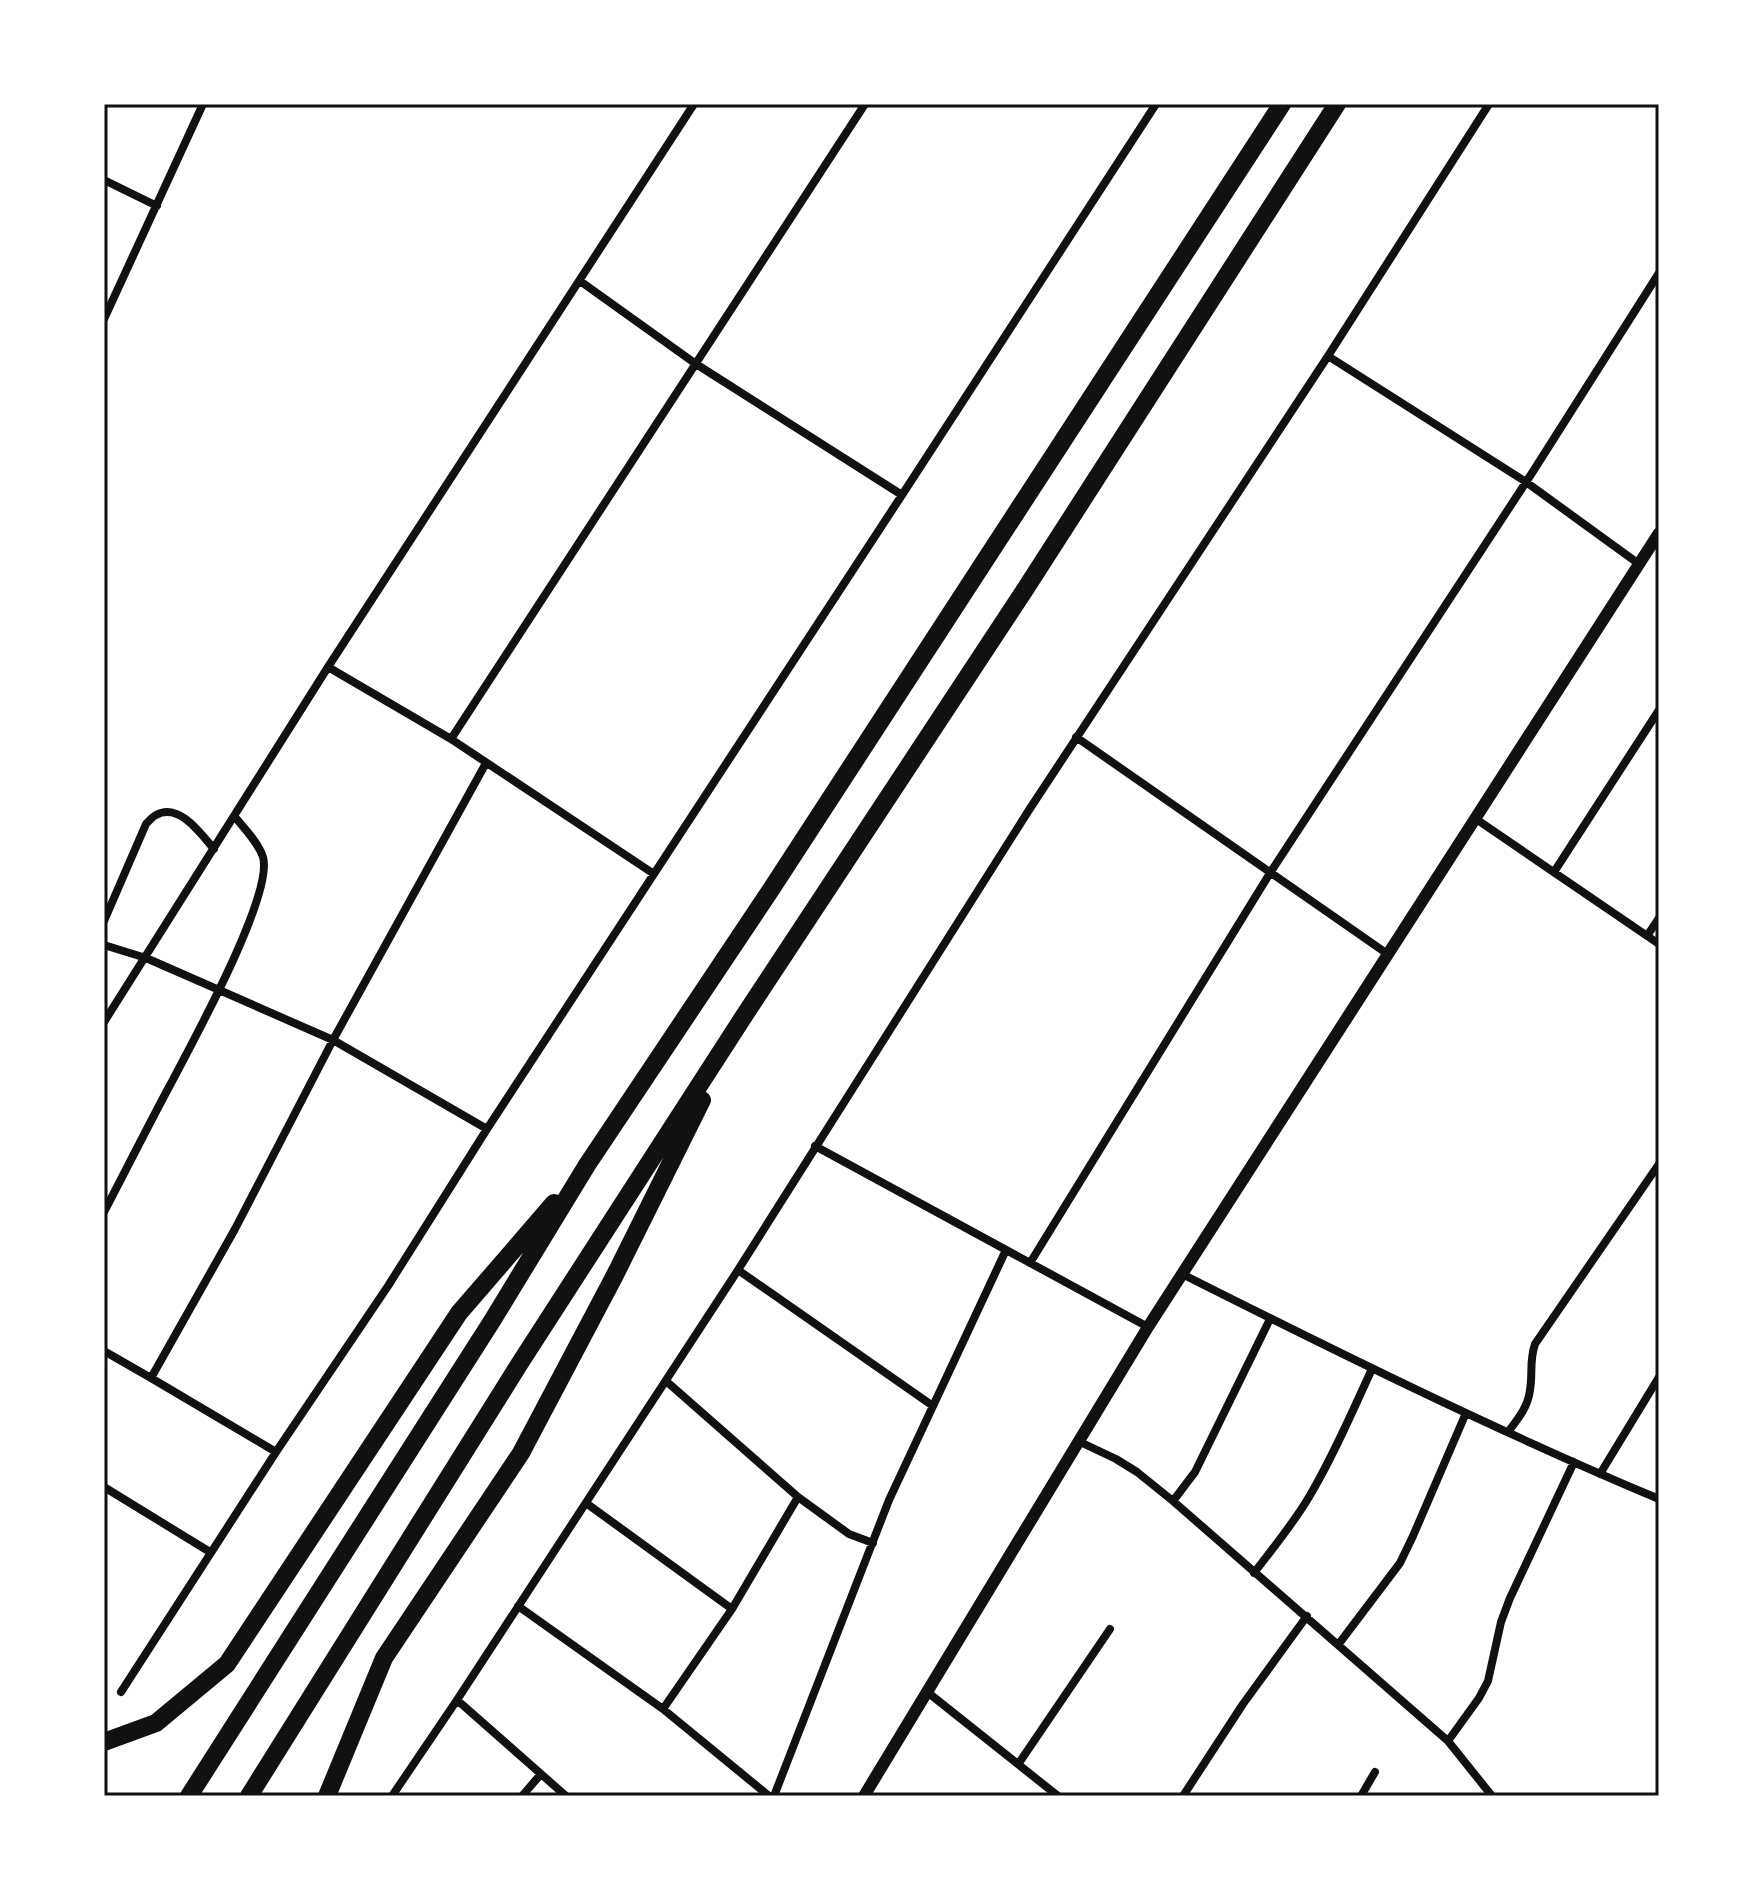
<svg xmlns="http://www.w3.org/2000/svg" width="1763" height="1900" viewBox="0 0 1763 1900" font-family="Quicksand,sans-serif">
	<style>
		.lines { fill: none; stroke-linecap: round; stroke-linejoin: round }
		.minor { stroke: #111; stroke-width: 8 }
		.tertiary { stroke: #111; stroke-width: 12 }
		.motorway { stroke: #111; stroke-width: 18 }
		.neatline { fill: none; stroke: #111; stroke-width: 3 }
	</style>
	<rect width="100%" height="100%" fill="#fff"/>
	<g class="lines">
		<path class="minor" d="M 104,180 L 157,206
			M 580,281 L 696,364 L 902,495
			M 104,319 L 203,104
			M 1328,356 L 1526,482 L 1639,564
			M 328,667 L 451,739 L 865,104
			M 1076,737 L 1389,955
			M 451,739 L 654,874
			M 1476,819 L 1659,944
			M 1554,872 L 1659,710
			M 104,921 L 146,824 C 149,821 152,817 156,815 C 179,802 201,834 214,849
			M 1647,936 L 1659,918
			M 104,945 L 146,958 L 333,1040 L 487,1129
			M 104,1022 L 328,667 L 694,104
			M 815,1146 L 1148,1327
			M 104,1212 C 126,1170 147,1128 169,1087 C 190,1047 274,895 263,857 C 258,842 244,828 235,817
			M 1030,1263 L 1270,873 L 1532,473 L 1659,273
			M 738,1270 L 933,1406
			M 1182,1274 C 1339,1353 1497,1431 1659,1499
			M 104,1351 L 151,1378 L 235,1229 L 333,1040 L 486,763
			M 151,1378 L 276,1452
			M 666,1381 L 798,1497 L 849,1534 L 873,1543
			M 1508,1432 C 1518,1419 1528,1407 1530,1390 C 1533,1372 1529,1362 1535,1344 L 1659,1164
			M 1078,1441 L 1116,1459 L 1137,1472 L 1173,1501 L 1448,1741 L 1492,1796
			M 1600,1474 L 1659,1377
			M 104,1487 L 210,1552
			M 1173,1501 L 1195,1472 L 1270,1319
			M 586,1503 L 732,1609
			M 1254,1573 C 1273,1548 1293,1524 1309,1497 C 1333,1457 1352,1412 1372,1369
			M 518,1606 L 663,1709 L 769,1796
			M 1338,1645 L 1400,1563 L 1413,1536 L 1466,1413
			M 926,1691 L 1058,1796
			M 121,1692 L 276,1452 L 388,1286 L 487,1129 L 902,495 L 1156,104
			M 457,1700 L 566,1796
			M 663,1709 L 732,1609 L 798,1497
			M 1448,1741 L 1479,1698 L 1488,1681 L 1501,1622 L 1510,1598 L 1574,1462
			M 1019,1763 L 1110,1629
			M 392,1796 L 457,1700 L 738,1270 L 1029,810 L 1328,356 L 1489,104
			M 522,1796 L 541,1774
			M 774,1796 L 889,1500 L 1006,1250
			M 1183,1796 L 1243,1704 L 1307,1616
			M 1361,1796 L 1375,1772"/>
		<path class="tertiary" d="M 864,1796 L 1148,1327 L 1659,533"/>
		<path class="motorway" d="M 104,1742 L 156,1723 L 227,1664 L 459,1313 L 554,1203
			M 189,1796 L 492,1321 L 587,1165 L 772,888 L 1282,104
			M 249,1796 L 520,1363 L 742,1019 L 1026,588 L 1337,104
			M 327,1796 L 384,1658 L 521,1453 L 615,1275 L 702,1100"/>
	</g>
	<rect width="1763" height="1900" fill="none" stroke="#ffffff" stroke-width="212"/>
	<rect x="106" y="106" width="1551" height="1688" class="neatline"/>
</svg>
